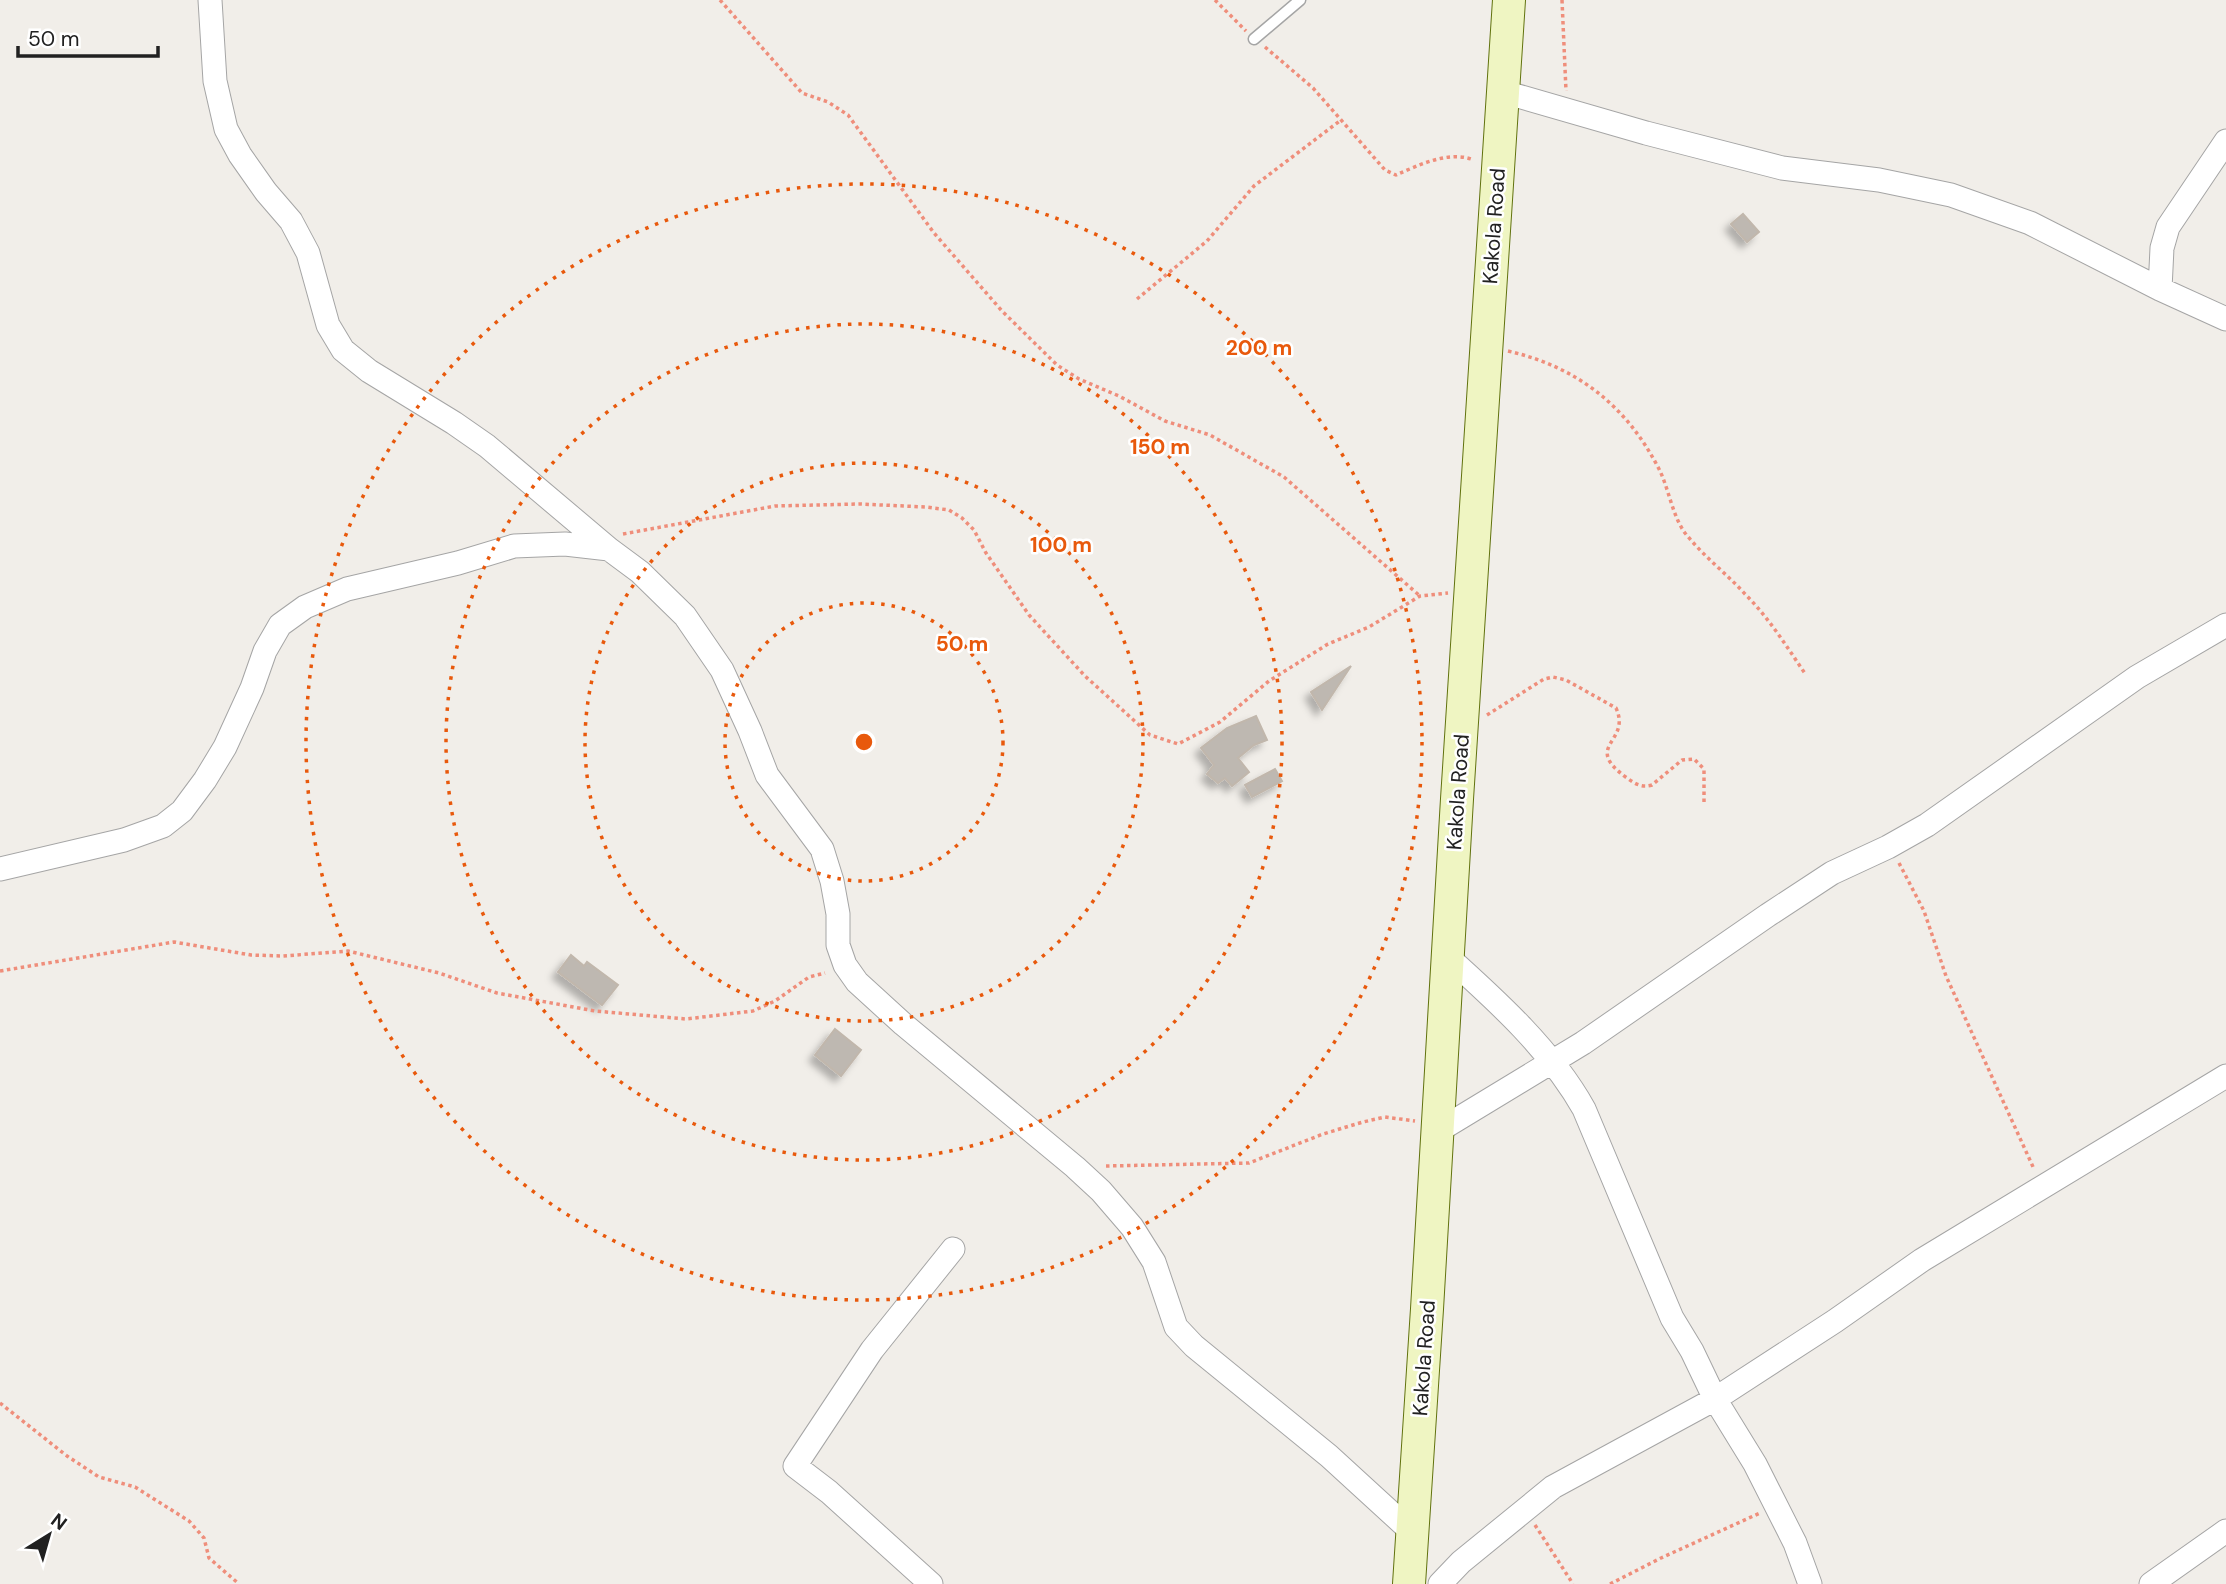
<svg xmlns="http://www.w3.org/2000/svg" width="2226" height="1584" viewBox="0 0 2226 1584" font-family="'DM Sans',sans-serif">
	<style>
		.building { fill: #beb8b1; stroke: #c1b7ac; stroke-width: 2; filter: url(#shadow) }
		.lines { fill: none; stroke-linecap: round; stroke-linejoin: round }
		.lane-casing { stroke: #a5a5a5; stroke-width: 13 }
		.street-casing { stroke: #a5a5a5; stroke-width: 25 }
		.secondary-casing { stroke: #61720e; stroke-width: 34 }
		.path { stroke: #ef8e7b; stroke-width: 3.5; stroke-dasharray: 3.5 3.5; stroke-linecap: butt }
		.lane { stroke: #fff; stroke-width: 10 }
		.street { stroke: #fff; stroke-width: 23 }
		.secondary { stroke: #eff5c2; stroke-width: 32 }
		.ring { fill: none; stroke: #e8590c; stroke-width: 3.5; stroke-dasharray: 3.5 7 }
		.labels { text-anchor: middle; dominant-baseline: central; stroke-width: 5; stroke-linejoin: round; paint-order: stroke }
		.street-label { font-size: 21px; fill: #212121; stroke: #fff }
		.centre { fill: #e8590c; stroke: #fff; stroke-width: 3.5 }
		.ring-label { font-size: 21px; text-anchor: middle; font-weight: bold; fill: #e8590c; stroke: #fff; stroke-width: 5; stroke-linejoin: round; paint-order: stroke }
	</style>
	<defs>
		<filter id="shadow"><feDropShadow dx="-6" dy="6" stdDeviation="3.5" flood-color="#0004"/></filter>
	</defs>
	<rect width="100%" height="100%" fill="#f1eee9"/>
	<path class="building" d="M 1743,214 L 1759,232 L 1747,242 L 1731,224 Z
		M 1351,666 L 1322,710 L 1311,692 Z
		M 1256,716 L 1267,740 L 1254,745 L 1238,758 L 1249,772 L 1232,786 L 1225,778 L 1218,783 L 1207,774 L 1214,765 L 1201,748 L 1227,728 Z
		M 1275,769 L 1282,781 L 1252,797 L 1245,785 Z
		M 571,955 L 584,966 L 587,962 L 618,985 L 602,1005 L 558,972 Z
		M 835,1029 L 861,1050 L 841,1076 L 815,1055 Z"/>
	<g class="lines">
		<defs>
			<path id="lane" d="M 1254,39 L 1300,0"/>
			<path id="street" d="M 210,0 L 215,81 L 226,129 L 240,155 L 266,192 L 291,221 L 308,253 L 328,325 L 343,350 L 369,371 L 454,423 L 487,446 L 609,549
				M 1504,92 L 1646,133 L 1782,168 L 1879,180 L 1951,195 L 2030,223 L 2160,289 L 2226,319
				M 2160,289 L 2162,248 L 2168,227 L 2226,141
				M 0,869 L 124,840 L 163,826 L 182,811 L 205,780 L 225,747 L 252,688 L 265,651 L 280,625 L 305,607 L 347,589 L 458,563 L 514,546 L 565,544 L 609,549 L 640,572 L 685,616 L 722,670 L 750,731 L 767,775 L 822,849 L 832,881 L 838,914 L 838,945 L 845,965 L 857,982 L 903,1024 L 1075,1167 L 1101,1191 L 1132,1227 L 1154,1262 L 1176,1327 L 1194,1346 L 1329,1456 L 1412,1532
				M 1448,957 C 1498,1002 1551,1050 1584,1109 L 1672,1318 L 1692,1351 L 1715,1399 L 1755,1464 L 1795,1543 L 1810,1584
				M 1438,1131 L 1583,1043 L 1768,915 L 1832,873 L 1888,847 L 1927,825 L 2137,677 L 2226,625
				M 931,1584 L 829,1492 L 795,1466 L 872,1350 L 953,1249
				M 1440,1584 L 1461,1562 L 1553,1487 L 1715,1399 L 1835,1321 L 1922,1260 L 2226,1076
				M 2151,1584 L 2226,1531"/>
			<path id="secondary" d="M 1409,1584 L 1427,1309 L 1457,799 L 1509,0"/>
		</defs>
		<use href="#lane" class="lane-casing"/>
		<use href="#street" class="street-casing"/>
		<use href="#secondary" class="secondary-casing"/>
		<path class="path" d="M 720,0 L 802,93 L 828,102 L 848,115 L 934,233 L 1002,311 L 1057,365 L 1079,379 L 1119,396 L 1165,421 L 1210,435 L 1284,477 L 1420,596
			M 1215,0 L 1246,31
			M 1562,0 L 1566,91
			M 1265,47 L 1313,88 L 1385,170 L 1396,175 C 1419,165 1449,150 1474,160
			M 1137,299 L 1207,241 L 1254,186 L 1341,120
			M 1508,351 C 1577,367 1626,405 1659,469 C 1669,489 1672,515 1685,533 C 1703,556 1726,573 1745,594 C 1769,618 1787,647 1806,675
			M 623,534 L 775,506 L 860,504 L 926,507 L 949,510 L 962,518 L 974,530 L 986,553 L 1029,615 L 1085,676 L 1150,735 L 1178,744 L 1220,722 L 1269,681 L 1328,644 L 1369,627 L 1420,596 L 1448,593
			M 1487,715 L 1544,679 L 1553,677 L 1566,680 L 1616,708 C 1632,743 1581,745 1627,778 C 1635,784 1642,788 1652,785 L 1682,760 L 1694,759 L 1704,769 L 1704,803
			M 1899,863 L 1924,911 L 1946,976 L 2034,1169
			M 0,971 L 174,942 L 251,955 L 283,956 L 348,951 L 439,973 L 497,993 L 595,1011 L 686,1019 L 753,1011 L 775,1001 L 809,977 L 825,973
			M 1106,1166 L 1249,1163 L 1323,1134 L 1363,1122 L 1385,1117 L 1415,1121
			M 0,1403 L 67,1456 L 99,1477 L 135,1487 L 189,1521 L 204,1538 L 209,1558 L 239,1584
			M 1535,1525 L 1573,1584
			M 1610,1584 L 1661,1558 L 1760,1513"/>
		<use href="#lane" class="lane"/>
		<use href="#street" class="street"/>
		<use href="#secondary" class="secondary"/>
	</g>
	<g class="ring">
		<circle cx="864" cy="742" r="139"/>
		<circle cx="864" cy="742" r="279"/>
		<circle cx="864" cy="742" r="418"/>
		<circle cx="864" cy="742" r="558"/>
	</g>
	<g class="labels">
		<g class="street-label">
			<text transform="translate(1494 226) rotate(-86)">Kakola Road</text>
			<text transform="translate(1458 792) rotate(-86)">Kakola Road</text>
			<text transform="translate(1424 1358) rotate(-86)">Kakola Road</text>
		</g>
	</g>
	<circle cx="864" cy="742" r="10" class="centre"/>
	<g class="ring-label">
		<text x="1259" y="355">200 m</text>
		<text x="1160" y="454">150 m</text>
		<text x="1061" y="552">100 m</text>
		<text x="962" y="651">50 m</text>
	</g>
	<g transform="translate(49 1535) rotate(37)" stroke="#ffffff" stroke-width="5" paint-order="stroke">
	<path d="M0-5L12 26L0 18L-12 26Z" fill="#212121"/>
	<text y="-10" font-size="19" font-weight="bold" text-anchor="middle" fill="#212121">N</text>
	</g>
	<path d="M18 46v10h140v-10" fill="none" stroke="#212121" stroke-width="3.5"/>
	<text x="28" y="46" font-size="21" fill="#212121" stroke="#ffffff" stroke-width="5" paint-order="stroke">50 m</text>
</svg>
